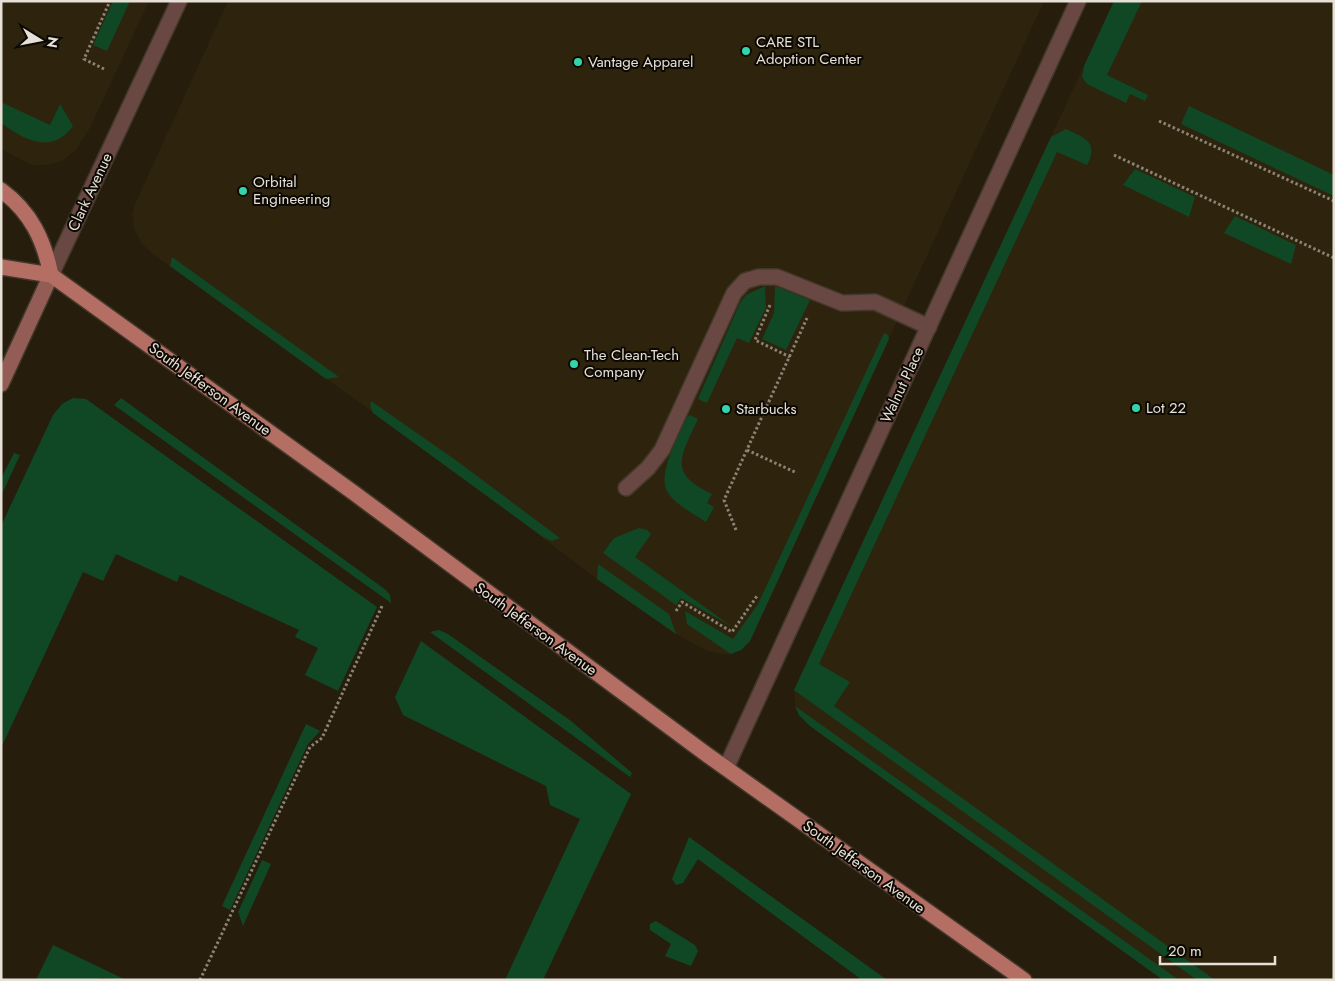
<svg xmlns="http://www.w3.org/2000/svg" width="1335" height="981" viewBox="0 0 1335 981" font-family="Jost,sans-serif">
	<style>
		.built { fill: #2e230c }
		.green { fill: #104826 }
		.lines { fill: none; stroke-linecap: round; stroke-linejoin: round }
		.lane-casing { stroke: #413829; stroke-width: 18 }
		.street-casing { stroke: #413829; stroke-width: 18 }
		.secondary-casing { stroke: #413829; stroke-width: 18 }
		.primary-casing { stroke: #413829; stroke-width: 18 }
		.path { stroke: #8b8376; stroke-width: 3; stroke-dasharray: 2.5 2.5; stroke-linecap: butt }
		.lane { stroke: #694742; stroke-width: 15 }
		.street { stroke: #694742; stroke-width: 15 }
		.secondary { stroke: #935d55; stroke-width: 15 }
		.primary { stroke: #b46e63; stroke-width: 15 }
		.poi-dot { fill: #32d4a9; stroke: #0c0803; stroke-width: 2 }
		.labels { text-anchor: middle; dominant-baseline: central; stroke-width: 4; stroke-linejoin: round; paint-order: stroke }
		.poi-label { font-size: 15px; fill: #e6e0d6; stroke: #0c0803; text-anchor: start }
		.street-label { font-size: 15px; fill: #e6e0d6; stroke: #0c0803 }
	</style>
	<rect width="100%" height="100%" fill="#261d0d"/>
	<path class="built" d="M 1,1 L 149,1 L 90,128 L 76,150 L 62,161 L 46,165 L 31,165 L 1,149 Z
		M 228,1 L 1044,1 L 750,641 L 741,650 L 731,654 L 720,654 L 705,650 L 676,634 L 597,579 L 452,469 L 154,255 L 142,244 L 134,229 L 132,214 L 135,204 Z
		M 1114,1 L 1334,1 L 1334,980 L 1163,980 L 810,726 L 799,715 L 795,706 L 794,690 Z"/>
	<path class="green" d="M 113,1 L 130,1 L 107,51 L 93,45 Z
		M 1114,1 L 1142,1 L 1107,75 L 1148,95 L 1145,101 L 1130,94 L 1126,103 L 1087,84 L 1082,77 L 1084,66 Z
		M 1,102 L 50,125 L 60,104 L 73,126 C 52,155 24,140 1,123 Z
		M 1189,106 L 1334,175 L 1334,196 L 1181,124 Z
		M 1066,129 C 1085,138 1099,142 1087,165 L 1057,152 L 819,664 L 850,682 L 834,706 L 1215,980 L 1197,980 L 794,690 L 1051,137 Z
		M 1135,169 L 1195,197 L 1189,217 L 1123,185 Z
		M 1235,216 L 1296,245 L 1291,264 L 1224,233 Z
		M 172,257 L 339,377 L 326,379 L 170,266 Z
		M 765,286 L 766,308 L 749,343 L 737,338 L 707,403 L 698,399 L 740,303 L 746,295 Z
		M 775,286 L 810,300 L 786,350 L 762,339 L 774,313 Z
		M 884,333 L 888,335 L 889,339 L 750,641 L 741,650 L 731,654 L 687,624 L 685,611 L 733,639 L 758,604 Z
		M 73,398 L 86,399 L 377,607 L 338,691 L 305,675 L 318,648 L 295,637 L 299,630 L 180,575 L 177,582 L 116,554 L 103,581 L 83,572 L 1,748 L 1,526 L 53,415 L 62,404 Z
		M 121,398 L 386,590 L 390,595 L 391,603 L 114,405 Z
		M 371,401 L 457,461 L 560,538 L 552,541 L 543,537 L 373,413 L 370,406 Z
		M 690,415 L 698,419 C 681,456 667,473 712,494 L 707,503 L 714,507 L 706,522 C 694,514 674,504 667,491 C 657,473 680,434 687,417 Z
		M 14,453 L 20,455 L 1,496 L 1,479 Z
		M 639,528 L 647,530 L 651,534 L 635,557 L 731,626 L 681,598 L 676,605 L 603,553 L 614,538 Z
		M 598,564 L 669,614 L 676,634 L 597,579 Z
		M 439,630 L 448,634 L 571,721 L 632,773 L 630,777 L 430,632 Z
		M 421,641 L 631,794 L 543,980 L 505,980 L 580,819 L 550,805 L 546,786 L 403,715 L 395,697 Z
		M 795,706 L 1179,980 L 1163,980 L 810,726 L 799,715 Z
		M 306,724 L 320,731 L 308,744 L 230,910 L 222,906 Z
		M 689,837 L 887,980 L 862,980 L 698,859 L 683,883 L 676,885 L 672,879 Z
		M 262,860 L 271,864 L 243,926 L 238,912 Z
		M 656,921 L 695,945 L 698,951 L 691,966 L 665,956 L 671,944 L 650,930 L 650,924 Z
		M 53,945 L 126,980 L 100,978 L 99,980 L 36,980 Z"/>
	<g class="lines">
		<defs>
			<path id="lane" d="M 626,488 L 648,468 L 662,450 L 734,293 L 745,281 L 759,277 L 777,277 L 842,303 L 875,302 L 929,327"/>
			<path id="street" d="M 51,275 L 179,1
				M 726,768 L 1078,1"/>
			<path id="secondary" d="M 1,384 L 51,275"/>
			<path id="primary" d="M 1,190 C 31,212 44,240 51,275
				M 1,267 L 51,275 L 354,493 L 706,754 L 1024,980"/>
		</defs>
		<use href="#lane" class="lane-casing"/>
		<use href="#street" class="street-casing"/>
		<use href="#secondary" class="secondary-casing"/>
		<use href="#primary" class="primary-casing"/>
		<path class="path" d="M 104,69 L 84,59 L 110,1
			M 1159,121 L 1334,201
			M 1114,155 L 1334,258
			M 770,305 L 755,340 L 790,357
			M 747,450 L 797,473
			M 736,530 L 724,500 L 807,318
			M 676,611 L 682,602 L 732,632 L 757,596
			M 1,979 L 2,980
			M 200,980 L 310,747 L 322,738 L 383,604"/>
		<use href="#lane" class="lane"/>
		<use href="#street" class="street"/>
		<use href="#secondary" class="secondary"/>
		<use href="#primary" class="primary"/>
	</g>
	<g class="poi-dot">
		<circle cx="746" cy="51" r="5"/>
		<circle cx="578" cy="62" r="5"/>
		<circle cx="243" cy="191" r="5"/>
		<circle cx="574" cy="364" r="5"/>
		<circle cx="1136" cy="408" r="5"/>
		<circle cx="726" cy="409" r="5"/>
	</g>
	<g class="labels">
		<g class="poi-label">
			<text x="756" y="42">CARE STL<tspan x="756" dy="17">Adoption Center</tspan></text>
			<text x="588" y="62">Vantage Apparel</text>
			<text x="253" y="182">Orbital<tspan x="253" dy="17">Engineering</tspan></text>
			<text x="584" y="355">The Clean-Tech<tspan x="584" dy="17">Company</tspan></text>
			<text x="1146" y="408">Lot 22</text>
			<text x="736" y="409">Starbucks</text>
		</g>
		<g class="street-label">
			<text transform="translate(90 192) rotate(-65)">Clark Avenue</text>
			<text transform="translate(902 385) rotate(-65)">Walnut Place</text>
			<text transform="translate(210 389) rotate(36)">South Jefferson Avenue</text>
			<text transform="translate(536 629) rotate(36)">South Jefferson Avenue</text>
			<text transform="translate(864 867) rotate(36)">South Jefferson Avenue</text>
		</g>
	</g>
	<rect width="1335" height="981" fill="none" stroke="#e6e0d6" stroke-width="5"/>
	<g transform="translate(40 40) rotate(100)" stroke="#0c0803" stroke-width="4" paint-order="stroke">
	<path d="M0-4L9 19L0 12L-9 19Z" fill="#e6e0d6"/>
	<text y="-8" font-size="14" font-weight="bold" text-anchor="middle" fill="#e6e0d6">N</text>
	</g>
	<path d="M1160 956v8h115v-8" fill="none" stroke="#e6e0d6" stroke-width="2.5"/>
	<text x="1168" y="956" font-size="15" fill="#e6e0d6" stroke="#0c0803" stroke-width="4" paint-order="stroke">20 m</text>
</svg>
